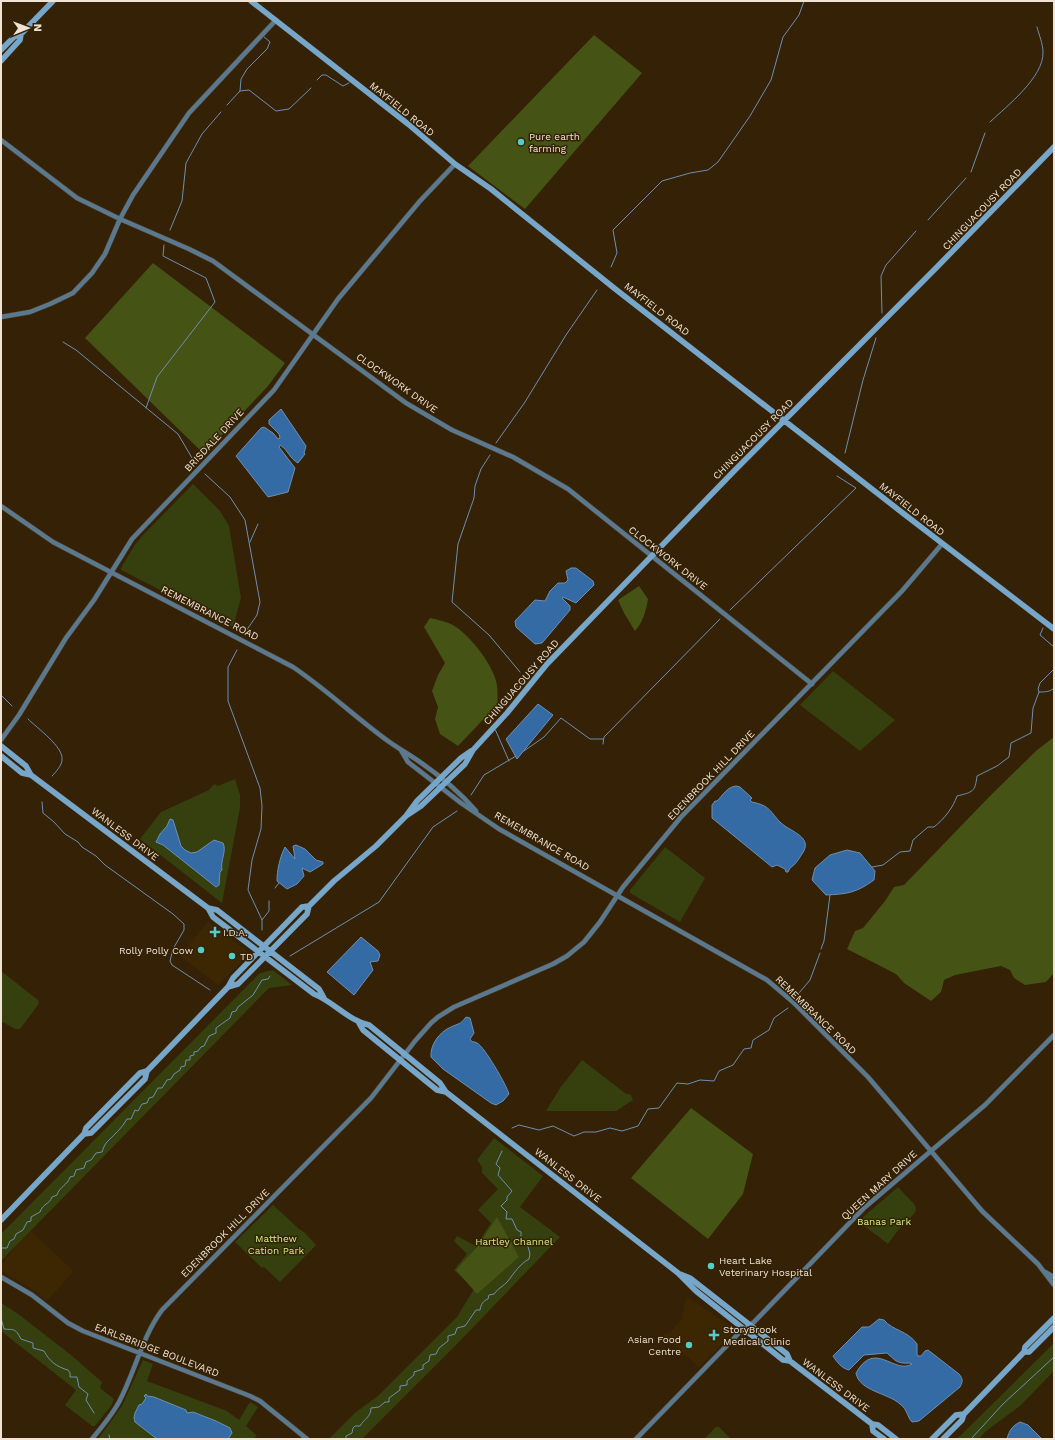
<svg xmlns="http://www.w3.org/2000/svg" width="1055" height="1440" viewBox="0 0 1055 1440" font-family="'Work Sans',sans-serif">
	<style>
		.built { fill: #3d2602 }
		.green { fill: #35400e }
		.forest { fill: #455315 }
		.water { fill: #356ba4; stroke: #6d8fb2 }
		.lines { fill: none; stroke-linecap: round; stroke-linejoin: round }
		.stream { stroke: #6d8fb2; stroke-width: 1 }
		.tertiary-casing { stroke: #4e3c23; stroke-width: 5.5 }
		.secondary-casing { stroke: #4e3c23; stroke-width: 6 }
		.tertiary { stroke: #5a788e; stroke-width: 4.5 }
		.secondary { stroke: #76a7ca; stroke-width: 5.5 }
		.poi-dot { fill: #54cdc8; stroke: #342106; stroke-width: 1.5 }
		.labels { text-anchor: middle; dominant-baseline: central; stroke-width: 3; stroke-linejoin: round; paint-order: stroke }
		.street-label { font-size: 10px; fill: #f0e3d4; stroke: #342106 }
		.poi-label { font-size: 10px; fill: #f0e3d4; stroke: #342106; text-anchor: start }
		.park-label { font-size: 10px; fill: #d2ee82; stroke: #342106 }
	</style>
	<rect width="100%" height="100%" fill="#342106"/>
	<path class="built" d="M 208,921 L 246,950 L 247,954 L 247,956 L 218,985 L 180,956 Z
		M 31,1231 L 50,1249 L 72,1269 L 72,1273 L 49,1299 L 45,1300 L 37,1292 L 1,1271 L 1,1266 L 18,1243 Z
		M 686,1296 L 733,1327 L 732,1334 L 699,1367 L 661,1334 L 669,1333 L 682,1319 Z"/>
	<path class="green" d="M 193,484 L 220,511 L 229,526 L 241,598 L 233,627 L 121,570 L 121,568 L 134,546 L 143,535 Z
		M 833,671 L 895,720 L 860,751 L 800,705 Z
		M 235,779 L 240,795 L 240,808 L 222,903 L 140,839 L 161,812 L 209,790 L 214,784 L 218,786 Z
		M 665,847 L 705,878 L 680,922 L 630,893 L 630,890 Z
		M 273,970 L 292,985 L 269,988 L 1,1261 L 1,1234 L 260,973 Z
		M 1,971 L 38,1000 L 39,1002 L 38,1005 L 20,1029 L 15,1029 L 1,1021 Z
		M 582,1060 L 625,1093 L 631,1095 L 633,1100 L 616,1111 L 546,1111 L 560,1088 Z
		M 494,1138 L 543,1176 L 520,1207 L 560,1237 L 456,1345 L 362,1439 L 329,1439 L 356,1412 L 378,1396 L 457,1317 L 474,1289 L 454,1270 L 467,1254 L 454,1241 L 457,1236 L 476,1246 L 491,1223 L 478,1210 L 498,1189 L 482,1173 L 482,1167 L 477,1160 Z
		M 898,1187 L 915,1205 L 916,1210 L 914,1214 L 899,1229 L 888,1244 L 863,1225 L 863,1217 Z
		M 273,1205 L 299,1229 L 304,1232 L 316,1245 L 280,1282 L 264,1267 L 262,1268 L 235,1242 Z
		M 1,1303 L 17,1313 L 71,1355 L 102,1382 L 100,1388 L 114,1399 L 111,1406 L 95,1426 L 92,1426 L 65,1405 L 76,1390 L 1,1331 Z
		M 1054,1343 L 1054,1371 L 1020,1406 L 986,1431 L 979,1439 L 957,1439 Z
		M 143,1360 L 153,1364 L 147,1381 L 227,1411 L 239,1420 L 250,1402 L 258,1407 L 246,1426 L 257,1436 L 252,1439 L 98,1439 L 122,1406 Z
		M 716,1427 L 719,1427 L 731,1439 L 704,1439 Z"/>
	<path class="forest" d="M 594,35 L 642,73 L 525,209 L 468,166 Z
		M 153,263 L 285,363 L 268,386 L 204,454 L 85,338 Z
		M 639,586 L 648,599 C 646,611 643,622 635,631 L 624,613 L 618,600 Z
		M 430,618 C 439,620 449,622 456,627 C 472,638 494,666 497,685 C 498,691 497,698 498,704 L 458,746 L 440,734 L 435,719 L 438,707 L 432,691 L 438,675 L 445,663 L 424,627 Z
		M 1054,737 L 1054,973 L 1046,982 L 1025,985 L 1014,978 L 1010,970 L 1001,966 L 955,975 L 944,980 L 941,992 L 931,1001 L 904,983 L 896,974 L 847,949 L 855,931 L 863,928 L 885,901 L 894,887 L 904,885 L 989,797 L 1037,750 Z
		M 691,1108 L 753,1154 L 743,1194 L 708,1239 L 631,1178 Z
		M 497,1217 L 519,1257 L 477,1294 L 456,1270 L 477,1247 Z"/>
	<path class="water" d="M 281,409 L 306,446 L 304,453 L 305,454 L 298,463 C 290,459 288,450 280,445 L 279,447 L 295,468 L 288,492 L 268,497 L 236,456 L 261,428 L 264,427 L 273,433 L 278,439 L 280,438 L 279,434 L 269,424 L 269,420 Z
		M 571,568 L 576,568 L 593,581 L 594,585 L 576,603 L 563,597 L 562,598 L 570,606 L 570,610 L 542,643 L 535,644 L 516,627 L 515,621 L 535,600 L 545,601 L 550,591 L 558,583 L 565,583 L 568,580 L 566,571 Z
		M 538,704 L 553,715 L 517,759 L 506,739 Z
		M 736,786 L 740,787 L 752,798 L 750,800 L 752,802 C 771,806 769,811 781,823 C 791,832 814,837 802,854 C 798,860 796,864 790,868 L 788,872 L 786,872 L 785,869 L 777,865 L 772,867 L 712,818 L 712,805 L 715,801 L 717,801 C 723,795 727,787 736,786 Z
		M 170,819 L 173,820 L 181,846 L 185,850 L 191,853 L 197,852 L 214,840 L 223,843 C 227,851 220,861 222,870 L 220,872 L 219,885 L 216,887 L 163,845 L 156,842 L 160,834 L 167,826 Z
		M 296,845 L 305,849 L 316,860 L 323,862 L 323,864 L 310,872 L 302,868 L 304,876 L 297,884 L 287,889 L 277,881 C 277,870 280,857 285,847 L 295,859 L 293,846 Z
		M 847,850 L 860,853 L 875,871 L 874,880 C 856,893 847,894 826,895 L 812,880 L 815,868 L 830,855 Z
		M 361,937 L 378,951 L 380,955 L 378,961 L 370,962 L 373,970 L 354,995 L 327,972 Z
		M 466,1017 L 470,1018 L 474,1033 L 470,1039 L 471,1041 C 473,1042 476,1042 477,1043 C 484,1046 507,1086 509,1094 L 503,1101 L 496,1105 L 491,1103 L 443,1069 L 431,1057 C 430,1045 439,1032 451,1027 C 459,1023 460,1025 466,1017 Z
		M 879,1319 L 884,1320 C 893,1331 907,1330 917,1344 L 917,1354 L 918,1356 L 921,1356 L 925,1351 L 928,1350 L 959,1374 C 963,1379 963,1381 960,1387 L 919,1421 L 912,1422 C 907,1417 908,1410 900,1404 C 888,1393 859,1391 856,1373 C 875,1339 894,1375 912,1364 L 910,1363 C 897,1364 896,1361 887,1353 L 864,1355 L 849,1370 C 841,1368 837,1362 833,1356 L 862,1327 L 869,1327 Z
		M 146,1394 L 147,1396 L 154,1397 L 186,1410 L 187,1413 L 193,1412 L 216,1421 L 230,1428 L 232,1433 L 228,1439 L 157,1439 L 135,1422 L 134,1418 L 135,1413 L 139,1405 L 142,1404 L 146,1398 L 144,1396 Z
		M 1020,1422 L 1028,1425 L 1042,1439 L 1007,1439 C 1009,1431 1012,1426 1020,1422 Z"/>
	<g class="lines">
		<path class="stream" d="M 317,80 L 322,75 L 326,75 L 343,86 L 349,83
			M 240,91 L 249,90 L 276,111 L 289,109 L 311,88
			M 227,105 L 240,91 L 241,79 L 247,69 L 267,49 L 270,42 L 263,36
			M 990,122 C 1007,106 1044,77 1043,52 C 1043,44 1039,35 1037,27
			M 971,172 L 985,133
			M 928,220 L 966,178
			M 170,230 L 182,201 L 186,163 L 202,134 L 221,112
			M 611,267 L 617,253 L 613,230 L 662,181 L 690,173 L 708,170 L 718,162 L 750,116 L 771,80 L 783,37 L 799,15 L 804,1
			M 882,313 L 881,276 L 886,265 L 916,231
			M 63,342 L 76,350 L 178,434 L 195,463
			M 146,408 L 157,377 L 215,302 L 206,278 L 163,256 L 164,245
			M 496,443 L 525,402 L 566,335 L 597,290
			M 845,453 L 863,380 L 876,338
			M 490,455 L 481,469 L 475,486 L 474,498 L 458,544 L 452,602 L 489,635 L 520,672
			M 205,474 L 230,497 L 245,520 L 260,602 L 257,615 L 246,631
			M 250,542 L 258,524
			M 730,610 L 856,488 L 837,476
			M 1043,628 L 1040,635 L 1054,647
			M 237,650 L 228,667 L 228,701 L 260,788 L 262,806 L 261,829 L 252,860 L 248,890 L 262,920 L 262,930
			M 1039,692 L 1038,689 L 1040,683 L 1054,669
			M 1,695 L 12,706
			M 491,714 L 525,678
			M 28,719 C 37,728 64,747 62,760 C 62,765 56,772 52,776
			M 495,729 L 509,761
			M 603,744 L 604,737 L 720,619
			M 524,751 L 544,737 L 561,718 L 590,739 L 603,739
			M 471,795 L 484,775 L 516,756
			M 42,802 L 43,813 L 54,822 L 65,834 L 78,842 L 82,847 L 96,856 L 105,865 L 173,914 L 184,924 L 184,930 L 173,949 L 170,961 L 172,965 L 210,990
			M 872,867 L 883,865 L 900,852 L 910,851 L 913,840 L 928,827 L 934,827 C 944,819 953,808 957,796 C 973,792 975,792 977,776 L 997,766 L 1009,757 L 1011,743 L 1031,733 L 1033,708 L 1039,692 C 1045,692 1050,692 1054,688
			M 275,888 L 279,883
			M 262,920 L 269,911 L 269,901
			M 821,949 L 824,941 L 830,895
			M 290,956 L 379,902 L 433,827 L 457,811
			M 799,993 L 810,980 L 820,953
			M 512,1128 L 519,1125 L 539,1130 L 553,1126 L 574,1136 L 584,1132 L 596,1132 L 610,1128 L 622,1131 L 638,1126 L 648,1109 L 659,1108 L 677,1083 L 688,1084 L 700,1080 L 714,1081 L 719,1071 L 733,1065 L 744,1049 L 751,1048 L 753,1040 L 769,1030 L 774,1018 L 788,1008
			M 1,1251 L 1,1248 L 7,1248 L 10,1241 L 14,1239 L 16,1234 L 23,1230 L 27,1222 L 31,1221 L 31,1217 L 40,1212 C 43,1203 49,1205 52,1197 L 57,1195 C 59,1187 68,1185 70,1177 L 74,1176 L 76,1170 L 84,1168 L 86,1162 L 91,1160 L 96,1153 L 102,1152 C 103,1149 105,1143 108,1141 C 115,1134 122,1128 127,1119 L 131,1119 L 135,1110 L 138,1111 L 142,1104 L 147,1103 L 149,1098 L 153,1097 L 158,1088 L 162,1088 L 167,1080 L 171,1079 L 174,1074 L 180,1070 L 181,1067 L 185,1066 L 186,1060 L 190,1060 L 190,1056 L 194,1055 L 194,1052 L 198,1051 L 201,1047 L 204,1046 L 209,1036 L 216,1033 L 216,1028 L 230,1018 L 232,1012 L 236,1011 L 238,1007 L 253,995 L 262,980 L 268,979 L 270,976
			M 1,1318 L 4,1329 C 15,1330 15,1328 21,1339 L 33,1343 L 33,1348 L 44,1351 C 49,1361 57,1367 68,1370 L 70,1373 L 70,1377 L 77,1377 L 79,1387 L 88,1394 L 86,1400 L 94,1413
			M 109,1435 L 110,1439
			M 346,1439 L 346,1436 L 352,1433 L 353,1428 L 355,1426 L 360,1426 C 364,1419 371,1417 371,1408 L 379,1407 L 385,1402 L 389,1402 L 389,1398 L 400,1390 L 400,1386 L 407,1385 L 407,1381 L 414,1375 L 414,1372 L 423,1369 L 423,1365 L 429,1361 L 430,1355 L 436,1354 L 439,1348 L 448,1341 L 448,1336 L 455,1334 L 457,1328 L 465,1326 L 476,1310 L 480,1310 C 481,1304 483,1301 488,1299 L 489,1295 L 494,1294 C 498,1288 504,1286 508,1281 C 514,1273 520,1264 529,1259 L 530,1254 L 527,1243 L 521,1239 L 521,1232 L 517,1230 L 512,1219 L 506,1219 L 507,1212 L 501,1206 L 507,1200 L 507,1197 L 512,1191 L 498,1175 L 500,1168 L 496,1164 L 502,1151
			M 971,1439 L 1003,1404 L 1054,1357"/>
		<defs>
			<path id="tertiary" d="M 1,140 L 77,198 L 120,219 L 189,249 L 213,261 L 406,403 L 452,430 L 513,457 L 568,489 L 812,684
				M 1,317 L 30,312 L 50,304 L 73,293 L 92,273 L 105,254 L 120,219 L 133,195 L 189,113 L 276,20
				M 1,506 L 53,542 L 293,667 C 327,690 355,717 388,741 C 395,746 403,751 411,756 C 434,771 458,790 476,811
				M 1,740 L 19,715 L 66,638 L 94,600 L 132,539 L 274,390 L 338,299 L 420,201 L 455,164
				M 401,750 L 408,762 L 461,803 L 499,829 L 767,980 L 793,1002 L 868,1077 L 982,1211 L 1038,1264 L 1054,1285
				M 1045,1272 L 1054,1277
				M 1,1277 L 32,1295 L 68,1323 L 83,1331 L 250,1396 L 260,1401 L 307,1439
				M 92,1439 C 102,1427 112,1415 119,1402 C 135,1372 142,1337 162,1310 L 371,1098 L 415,1041 L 431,1023 L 438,1017 L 454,1007 L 553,964 L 567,956 L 584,942 L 600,922 L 623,887 L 681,817 L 902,591 L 942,544
				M 636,1439 L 739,1333 L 754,1322 L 864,1208 L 985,1105 L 1054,1035"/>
			<path id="secondary" d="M 251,1 L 408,124 L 455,164 L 491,189 L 614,288 L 904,514 L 1054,629
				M 1,50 L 14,37 L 21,34 L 53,1
				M 1,61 L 20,40 L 21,34
				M 1,746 L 26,766 L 31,775
				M 1,756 L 22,773 L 31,775 L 208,908 L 217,910 L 319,989 L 324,998
				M 406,816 L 421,806 L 465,764 L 473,750 L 507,713 L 547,664 L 735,470 L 937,267 L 1054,147
				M 208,908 L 213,917 L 314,994 C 334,1002 349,1021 369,1025 L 440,1083 L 446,1092 L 678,1273 L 696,1291 L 783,1360 L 790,1361 L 872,1424 L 878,1425 L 896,1439
				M 228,987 L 238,984 L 307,914 L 309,906 L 334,881 L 376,846 L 406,816 L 417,801 L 461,758 L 471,751
				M 359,1023 L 363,1030 L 437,1090 L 446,1092
				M 84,1134 L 91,1133 L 145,1079 L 147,1071 L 228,987 L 233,978 L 302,907 L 309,906
				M 1,1220 L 84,1134 L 86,1128 L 140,1073 L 147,1071
				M 680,1274 L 690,1278 L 787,1354 L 790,1361
				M 1024,1352 L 1029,1352 L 1054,1327
				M 872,1424 L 873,1431 L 884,1439
				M 932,1439 L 956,1415 L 964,1414
				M 943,1439 L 962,1420 L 964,1414 L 1024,1352 L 1025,1347 L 1054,1318"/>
		</defs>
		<use href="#tertiary" class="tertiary-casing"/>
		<use href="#secondary" class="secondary-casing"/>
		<use href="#tertiary" class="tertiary"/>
		<use href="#secondary" class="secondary"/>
	</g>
	<g class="poi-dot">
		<circle cx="521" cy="142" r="4"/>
		<path d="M213 926h4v4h4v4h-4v4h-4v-4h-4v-4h4z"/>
		<circle cx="201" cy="950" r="4"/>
		<circle cx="232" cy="956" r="4"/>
		<circle cx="711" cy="1266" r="4"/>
		<path d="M712 1329h4v4h4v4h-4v4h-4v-4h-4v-4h4z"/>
		<circle cx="689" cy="1345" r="4"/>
	</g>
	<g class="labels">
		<g class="street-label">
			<text transform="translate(402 109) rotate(39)">MAYFIELD ROAD</text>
			<text transform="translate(982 209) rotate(-46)">CHINGUACOUSY ROAD</text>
			<text transform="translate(657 309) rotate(38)">MAYFIELD ROAD</text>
			<text transform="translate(397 383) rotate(35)">CLOCKWORK DRIVE</text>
			<text transform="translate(753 439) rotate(-45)">CHINGUACOUSY ROAD</text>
			<text transform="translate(214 440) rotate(-47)">BRISDALE DRIVE</text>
			<text transform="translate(912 509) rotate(38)">MAYFIELD ROAD</text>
			<text transform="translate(668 558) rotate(38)">CLOCKWORK DRIVE</text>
			<text transform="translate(210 613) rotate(27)">REMEMBRANCE ROAD</text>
			<text transform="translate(521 682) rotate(-49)">CHINGUACOUSY ROAD</text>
			<text transform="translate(711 775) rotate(-46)">EDENBROOK HILL DRIVE</text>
			<text transform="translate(125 834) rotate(37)">WANLESS DRIVE</text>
			<text transform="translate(542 841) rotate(30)">REMEMBRANCE ROAD</text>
			<text transform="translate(816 1015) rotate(44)">REMEMBRANCE ROAD</text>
			<text transform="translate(568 1175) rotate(38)">WANLESS DRIVE</text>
			<text transform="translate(879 1185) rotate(-42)">QUEEN MARY DRIVE</text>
			<text transform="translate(225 1233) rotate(-45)">EDENBROOK HILL DRIVE</text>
			<text transform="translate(157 1350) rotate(21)">EARLSBRIDGE BOULEVARD</text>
			<text transform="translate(836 1385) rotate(37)">WANLESS DRIVE</text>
		</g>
		<g class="poi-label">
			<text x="529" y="136">Pure earth<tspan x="529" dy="12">farming</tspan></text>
			<text x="223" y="932">I.D.A.</text>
			<text x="193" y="950" text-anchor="end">Rolly Polly Cow</text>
			<text x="240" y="956">TD</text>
			<text x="719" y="1260">Heart Lake<tspan x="719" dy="12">Veterinary Hospital</tspan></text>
			<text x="723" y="1329">StoryBrook<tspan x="723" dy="12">Medical Clinic</tspan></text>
			<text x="681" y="1339" text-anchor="end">Asian Food<tspan x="681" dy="12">Centre</tspan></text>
		</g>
		<g class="park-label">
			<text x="884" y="1221">Banas Park</text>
			<text x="276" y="1238">Matthew<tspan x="276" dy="12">Cation Park</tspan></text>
			<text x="514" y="1241">Hartley Channel</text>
		</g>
	</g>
	<rect width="1055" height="1440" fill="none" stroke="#f0e3d4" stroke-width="4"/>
	<g transform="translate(28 28) rotate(89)" stroke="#342106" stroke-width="3" paint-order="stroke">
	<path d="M0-3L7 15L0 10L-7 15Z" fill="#f0e3d4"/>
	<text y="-6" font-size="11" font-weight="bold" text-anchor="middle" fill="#f0e3d4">N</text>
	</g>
</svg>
